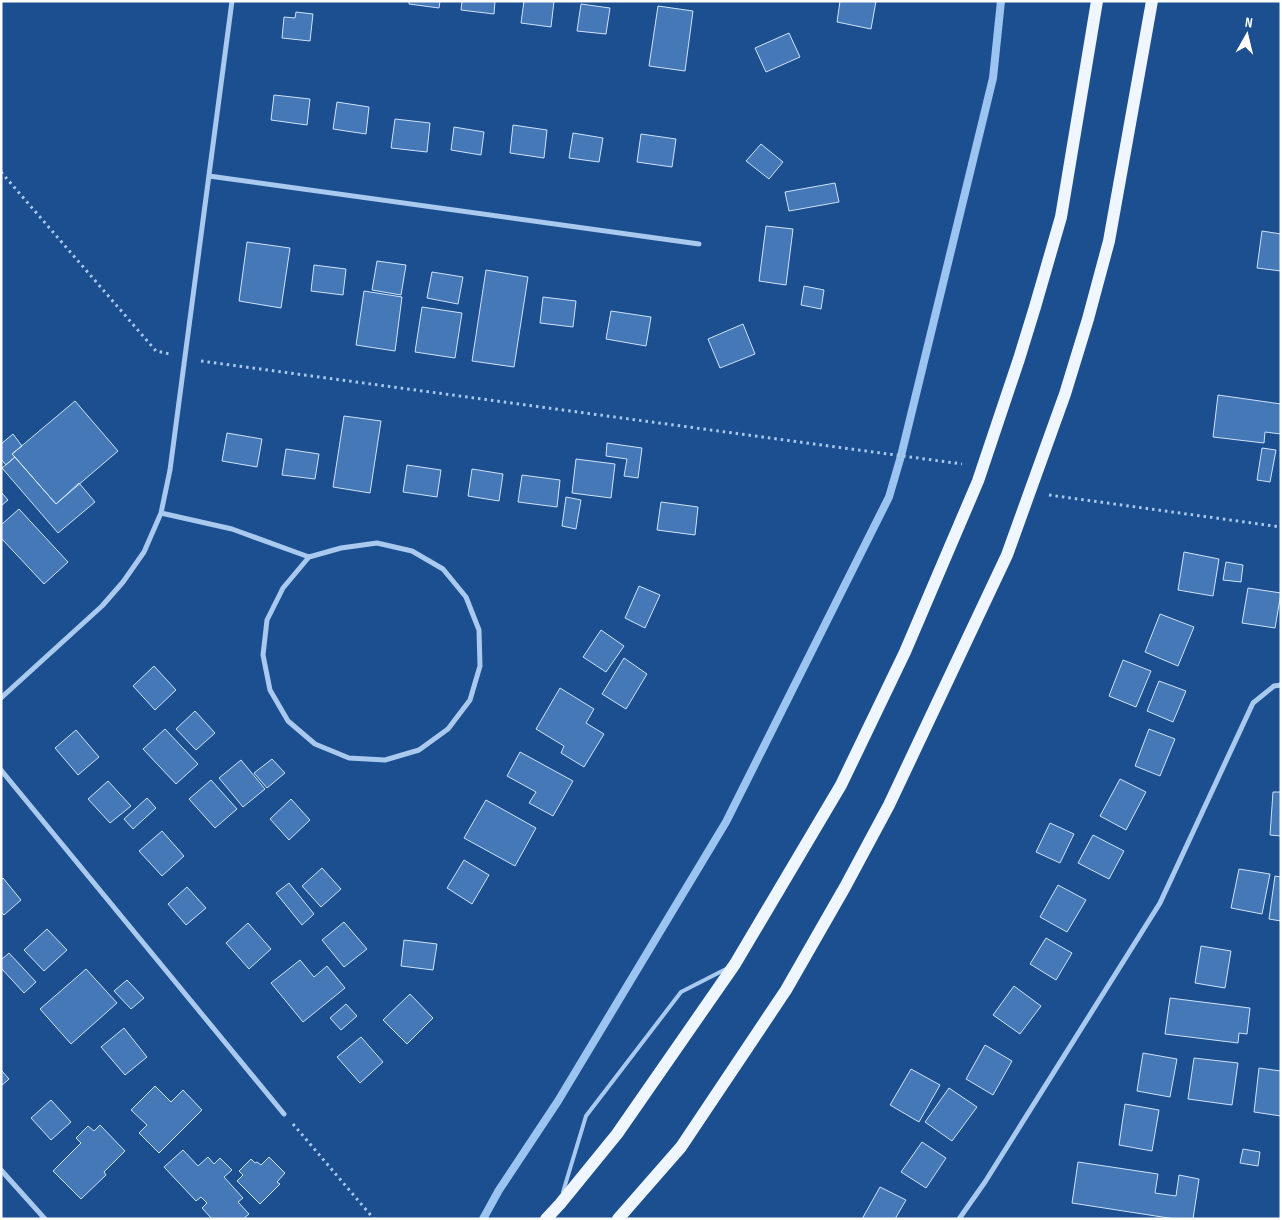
<svg xmlns="http://www.w3.org/2000/svg" width="1282" height="1220" viewBox="0 0 1282 1220" font-family="'Sofia Sans Condensed',sans-serif">
	<style>
		.lines { fill: none; stroke-linecap: round; stroke-linejoin: round }
		.stream { stroke: #9cc4f0; stroke-width: 8 }
		.building { fill: #4478b7; stroke: #cfe3fa }
		.path { stroke: #a9c9ee; stroke-width: 3; stroke-dasharray: 2.5 4; stroke-linecap: butt }
		.lane { stroke: #a9c9ee; stroke-width: 4 }
		.street { stroke: #a9c9ee; stroke-width: 5 }
		.primary { stroke: #f0f6ff; stroke-width: 12 }
	</style>
	<rect width="100%" height="100%" fill="#1b4f8f"/>
	<g class="lines">
		<path class="stream" d="M 483,1219 L 499,1190 L 558,1101 L 726,822 L 889,497 L 901,456 L 993,78 L 1001,1"/>
	</g>
	<path class="building" d="M 409,1 L 440,1 L 439,8 L 409,4 Z
		M 462,1 L 495,1 L 494,14 L 461,10 Z
		M 524,1 L 554,1 L 551,27 L 521,23 Z
		M 840,1 L 876,1 L 871,29 L 837,22 Z
		M 581,4 L 610,8 L 606,34 L 577,31 Z
		M 658,6 L 693,11 L 685,71 L 649,66 Z
		M 296,12 L 313,14 L 310,41 L 282,38 L 284,17 L 295,18 Z
		M 789,33 L 800,57 L 766,72 L 755,48 Z
		M 274,95 L 310,99 L 307,125 L 271,120 Z
		M 337,102 L 369,107 L 366,134 L 333,129 Z
		M 395,119 L 430,123 L 427,152 L 391,148 Z
		M 513,125 L 547,130 L 544,158 L 510,153 Z
		M 454,127 L 484,132 L 481,155 L 451,150 Z
		M 573,133 L 603,138 L 599,162 L 569,158 Z
		M 641,134 L 676,139 L 672,167 L 637,162 Z
		M 761,144 L 783,162 L 769,179 L 746,161 Z
		M 835,183 L 839,202 L 789,211 L 785,192 Z
		M 766,226 L 793,229 L 786,285 L 759,281 Z
		M 1262,231 L 1281,234 L 1281,271 L 1257,268 Z
		M 247,242 L 290,248 L 281,308 L 239,301 Z
		M 377,261 L 406,265 L 401,295 L 372,290 Z
		M 314,265 L 346,269 L 343,295 L 311,291 Z
		M 486,270 L 528,277 L 514,367 L 472,361 Z
		M 432,272 L 463,277 L 458,304 L 427,298 Z
		M 804,286 L 824,290 L 821,309 L 801,305 Z
		M 364,291 L 402,297 L 395,351 L 356,345 Z
		M 543,297 L 576,301 L 573,327 L 540,323 Z
		M 422,307 L 462,313 L 455,358 L 415,352 Z
		M 611,311 L 651,317 L 646,346 L 606,339 Z
		M 743,324 L 755,354 L 720,368 L 708,339 Z
		M 1218,395 L 1281,404 L 1281,434 L 1265,432 L 1264,443 L 1213,437 Z
		M 75,401 L 118,451 L 56,504 L 12,454 Z
		M 344,416 L 381,421 L 370,493 L 333,487 Z
		M 227,433 L 262,439 L 257,467 L 222,461 Z
		M 13,434 L 22,446 L 12,454 L 15,457 L 6,465 L 1,459 L 1,444 Z
		M 607,443 L 642,448 L 638,478 L 624,476 L 627,459 L 606,456 Z
		M 1262,448 L 1276,450 L 1270,482 L 1257,480 Z
		M 286,449 L 319,454 L 315,479 L 282,475 Z
		M 15,457 L 56,504 L 79,483 L 95,502 L 58,533 L 2,468 Z
		M 576,459 L 615,464 L 611,498 L 572,493 Z
		M 407,465 L 441,470 L 437,497 L 403,492 Z
		M 472,469 L 503,474 L 499,501 L 468,496 Z
		M 522,475 L 560,480 L 557,507 L 518,502 Z
		M 1,492 L 8,500 L 1,506 Z
		M 566,497 L 581,500 L 576,529 L 562,526 Z
		M 661,502 L 698,507 L 695,535 L 657,530 Z
		M 19,509 L 68,562 L 44,584 L 1,538 L 1,525 Z
		M 1184,552 L 1219,559 L 1213,596 L 1178,590 Z
		M 1226,562 L 1243,565 L 1241,582 L 1223,580 Z
		M 639,586 L 660,595 L 645,628 L 625,618 Z
		M 1248,588 L 1281,593 L 1275,628 L 1242,623 Z
		M 1160,614 L 1194,627 L 1178,666 L 1145,652 Z
		M 601,630 L 624,646 L 606,672 L 583,657 Z
		M 624,658 L 647,674 L 626,709 L 602,694 Z
		M 1123,660 L 1151,671 L 1136,707 L 1109,696 Z
		M 154,666 L 176,690 L 155,710 L 133,686 Z
		M 1159,681 L 1186,691 L 1173,722 L 1147,711 Z
		M 560,688 L 594,709 L 586,723 L 604,734 L 584,767 L 561,753 L 564,746 L 536,729 Z
		M 195,711 L 215,733 L 196,750 L 176,729 Z
		M 165,729 L 198,764 L 176,784 L 143,749 Z
		M 1149,729 L 1175,739 L 1160,776 L 1135,766 Z
		M 76,730 L 99,757 L 78,775 L 55,748 Z
		M 520,752 L 573,781 L 553,816 L 529,803 L 536,792 L 507,776 Z
		M 272,759 L 285,773 L 267,788 L 254,773 Z
		M 241,760 L 265,789 L 243,807 L 219,778 Z
		M 1120,779 L 1146,792 L 1126,830 L 1100,816 Z
		M 211,780 L 237,809 L 215,828 L 189,799 Z
		M 108,781 L 131,806 L 110,823 L 88,799 Z
		M 1273,792 L 1281,792 L 1281,836 L 1270,835 Z
		M 147,798 L 156,808 L 133,829 L 124,819 Z
		M 291,799 L 310,820 L 289,840 L 270,819 Z
		M 486,800 L 536,828 L 515,866 L 464,838 Z
		M 1050,823 L 1074,834 L 1060,863 L 1036,852 Z
		M 162,831 L 184,856 L 162,876 L 139,851 Z
		M 1093,835 L 1124,851 L 1109,879 L 1078,863 Z
		M 464,860 L 489,875 L 472,904 L 447,888 Z
		M 322,868 L 341,889 L 321,907 L 302,886 Z
		M 1239,869 L 1270,874 L 1262,914 L 1231,908 Z
		M 1275,876 L 1281,877 L 1281,921 L 1269,919 Z
		M 3,878 L 21,900 L 4,915 L 1,912 L 1,880 Z
		M 289,883 L 314,914 L 302,925 L 276,893 Z
		M 1058,885 L 1086,900 L 1067,932 L 1040,917 Z
		M 187,887 L 206,908 L 186,925 L 168,904 Z
		M 344,922 L 367,949 L 344,967 L 322,940 Z
		M 248,923 L 271,949 L 249,969 L 226,943 Z
		M 47,929 L 67,950 L 44,971 L 24,950 Z
		M 1046,938 L 1072,953 L 1056,980 L 1030,964 Z
		M 404,940 L 437,944 L 433,970 L 401,966 Z
		M 1201,946 L 1231,951 L 1225,988 L 1195,983 Z
		M 9,953 L 36,982 L 24,993 L 1,968 L 1,960 Z
		M 300,960 L 314,977 L 327,966 L 345,988 L 303,1022 L 271,983 Z
		M 86,969 L 117,1003 L 71,1044 L 40,1009 Z
		M 127,980 L 144,998 L 131,1009 L 114,991 Z
		M 1014,986 L 1041,1006 L 1020,1034 L 993,1015 Z
		M 410,994 L 433,1018 L 407,1044 L 383,1020 Z
		M 1170,998 L 1250,1008 L 1247,1034 L 1239,1033 L 1238,1043 L 1165,1034 Z
		M 346,1004 L 357,1016 L 341,1030 L 330,1018 Z
		M 124,1028 L 147,1057 L 125,1075 L 101,1047 Z
		M 361,1037 L 383,1062 L 360,1083 L 337,1057 Z
		M 985,1045 L 1012,1061 L 993,1095 L 966,1079 Z
		M 1143,1053 L 1177,1059 L 1170,1097 L 1137,1091 Z
		M 1194,1058 L 1238,1063 L 1232,1105 L 1188,1099 Z
		M 1259,1068 L 1281,1071 L 1281,1116 L 1254,1112 Z
		M 911,1069 L 940,1085 L 919,1122 L 890,1105 Z
		M 1,1070 L 9,1079 L 1,1086 Z
		M 155,1086 L 171,1102 L 183,1090 L 202,1110 L 159,1153 L 139,1133 L 147,1125 L 131,1110 Z
		M 949,1088 L 977,1107 L 952,1141 L 925,1122 Z
		M 51,1100 L 71,1122 L 51,1140 L 31,1118 Z
		M 1125,1104 L 1159,1110 L 1152,1151 L 1119,1145 Z
		M 100,1125 L 125,1151 L 104,1172 L 106,1175 L 81,1199 L 53,1171 L 81,1143 L 76,1138 L 88,1126 L 94,1131 Z
		M 922,1142 L 946,1158 L 926,1188 L 901,1172 Z
		M 1243,1149 L 1260,1152 L 1258,1166 L 1240,1163 Z
		M 183,1150 L 198,1166 L 208,1157 L 214,1164 L 220,1158 L 232,1170 L 224,1177 L 243,1198 L 238,1202 L 249,1214 L 243,1219 L 212,1219 L 202,1208 L 207,1203 L 201,1197 L 196,1201 L 164,1167 Z
		M 269,1157 L 285,1173 L 277,1182 L 280,1184 L 260,1204 L 237,1181 L 243,1175 L 239,1171 L 251,1159 L 255,1163 L 257,1162 L 261,1165 Z
		M 1078,1162 L 1158,1174 L 1155,1193 L 1176,1196 L 1179,1175 L 1199,1179 L 1193,1219 L 1175,1219 L 1072,1203 Z
		M 880,1187 L 906,1200 L 895,1219 L 862,1219 Z"/>
	<g class="lines">
		<path class="path" d="M 1,172 L 156,351 L 170,354
			M 201,361 L 962,464
			M 1049,495 L 1281,527
			M 293,1124 L 374,1219"/>
		<path class="lane" d="M 563,1192 L 586,1116 L 681,992 L 728,968"/>
		<path class="street" d="M 209,176 L 699,244
			M 161,513 L 232,529 L 309,557 L 341,548 L 377,543 L 412,551 L 443,569 L 466,597 L 479,630 L 480,666 L 470,700 L 448,729 L 419,750 L 385,760 L 349,758 L 315,744 L 288,721 L 270,690 L 263,655 L 267,620 L 283,588 L 309,557
			M 1,698 L 102,606 L 123,582 L 144,552 L 161,513 L 170,470 L 232,1
			M 1,770 L 284,1114
			M 1,1170 L 45,1219
			M 959,1219 L 985,1182 L 1160,903 L 1253,703 L 1274,686 L 1281,685"/>
		<path class="primary" d="M 546,1219 L 560,1204 L 617,1134 L 735,964 L 841,785 L 905,652 L 978,481 L 1019,359 L 1035,307 L 1061,217 L 1097,1
			M 618,1219 L 681,1147 L 786,990 L 845,887 L 889,805 L 1007,555 L 1065,394 L 1088,319 L 1109,241 L 1152,1"/>
	</g>
	<rect width="1282" height="1220" fill="none" stroke="#ffffff" stroke-width="5"/>
	<g transform="translate(1247 35) rotate(8)" stroke="#1b4f8f" stroke-width="4" paint-order="stroke">
	<path d="M0-4L9 19L0 12L-9 19Z" fill="#ffffff"/>
	<text y="-8" font-size="14" font-weight="bold" text-anchor="middle" fill="#ffffff">N</text>
	</g>
</svg>
